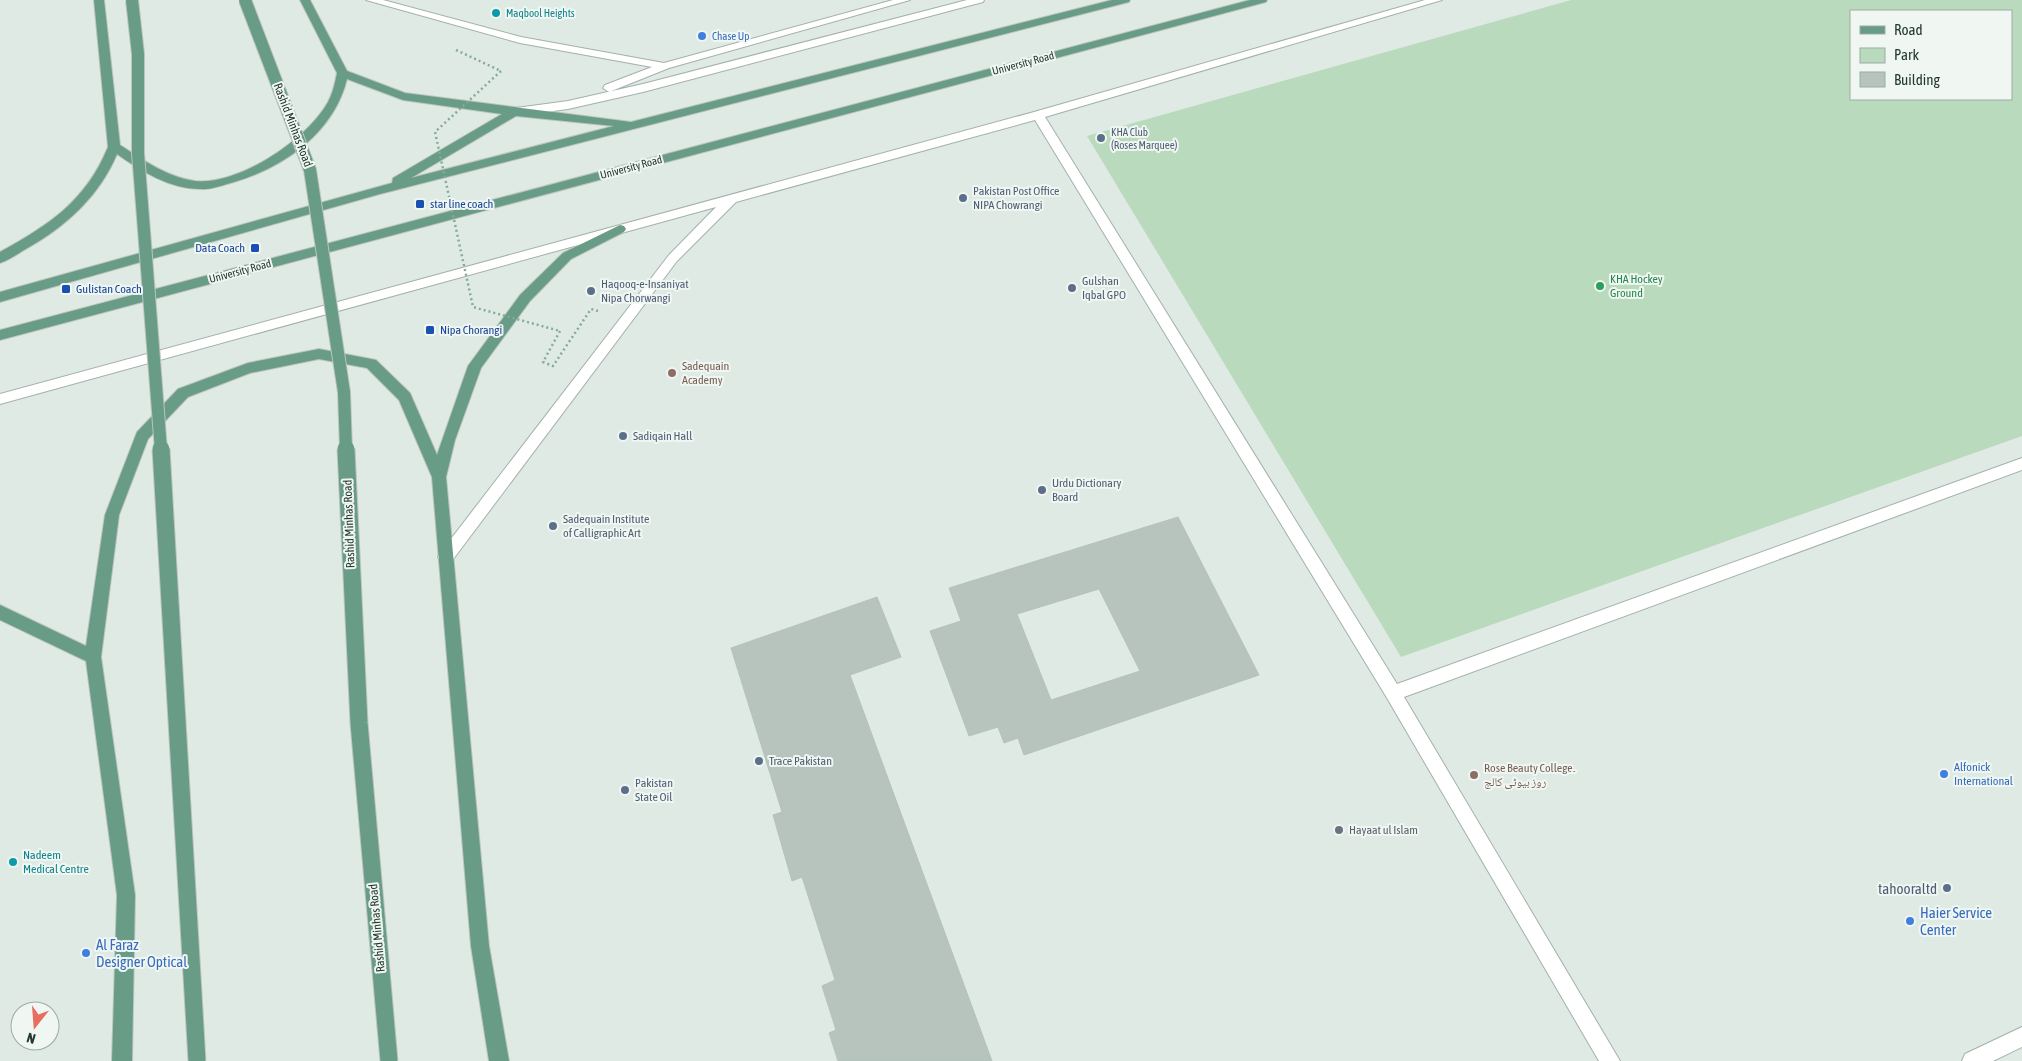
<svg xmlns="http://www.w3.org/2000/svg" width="2022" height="1061" viewBox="0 0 2022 1061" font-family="'Asap Condensed','Noto Naskh Arabic',sans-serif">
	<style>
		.green { fill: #badabe; fill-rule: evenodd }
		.building { fill: #b6c4bd; stroke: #b3c3ba; fill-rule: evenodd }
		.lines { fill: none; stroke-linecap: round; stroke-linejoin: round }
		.minor-casing { stroke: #a3b1aa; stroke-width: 2 }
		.major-casing { stroke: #bdc4c1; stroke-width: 2 }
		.path { stroke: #83ab99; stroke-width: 2.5; stroke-dasharray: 2 3; stroke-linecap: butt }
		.minor { fill: #fff; fill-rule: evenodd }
		.major { fill: #689c87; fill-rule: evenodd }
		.major-bridge-far1-casing { stroke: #bdc4c1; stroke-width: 14; stroke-linecap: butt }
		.major-bridge-casing { stroke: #bdc4c1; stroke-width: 19; stroke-linecap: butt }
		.path-bridge { stroke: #83ab99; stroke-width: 2.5; stroke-dasharray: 2 3; stroke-linecap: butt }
		.major-bridge-far1 { stroke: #689c87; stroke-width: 12 }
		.major-bridge { stroke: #689c87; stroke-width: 17 }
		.culture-dot { fill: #0f9aa8; stroke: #f0f7f2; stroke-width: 2 }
		.shop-dot { fill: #3f7fe0; stroke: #f0f7f2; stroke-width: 2 }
		.service-dot { fill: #5c6f8a; stroke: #f0f7f2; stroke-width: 2 }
		.transit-dot { fill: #1a4fb4; stroke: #f0f7f2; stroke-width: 2 }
		.leisure-dot { fill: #2e9e5b; stroke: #f0f7f2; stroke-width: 2 }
		.education-dot { fill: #8d6e63; stroke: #f0f7f2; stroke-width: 2 }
		.worship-dot { fill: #6b7280; stroke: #f0f7f2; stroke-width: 2 }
		.labels { text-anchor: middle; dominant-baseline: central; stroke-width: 4; stroke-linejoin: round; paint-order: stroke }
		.far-culture-label { font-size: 11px; fill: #0d838f; stroke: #f0f7f2; text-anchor: start }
		.far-shop-label { font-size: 11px; fill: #366cbe; stroke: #f0f7f2; text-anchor: start }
		.far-street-label { font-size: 11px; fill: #22392f; stroke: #f0f7f2 }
		.far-service-label { font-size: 11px; fill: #4e5e75; stroke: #f0f7f2; text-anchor: start }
		.street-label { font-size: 12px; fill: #22392f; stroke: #f0f7f2 }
		.service-label { font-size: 12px; fill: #4e5e75; stroke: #f0f7f2; text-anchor: start }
		.transit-label { font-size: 12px; fill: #164399; stroke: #f0f7f2; text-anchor: start }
		.leisure-label { font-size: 12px; fill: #27864d; stroke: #f0f7f2; text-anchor: start }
		.education-label { font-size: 12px; fill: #785e54; stroke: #f0f7f2; text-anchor: start }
		.shop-label { font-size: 12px; fill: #366cbe; stroke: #f0f7f2; text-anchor: start }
		.worship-label { font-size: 12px; fill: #5b616d; stroke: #f0f7f2; text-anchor: start }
		.culture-label { font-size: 12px; fill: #0d838f; stroke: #f0f7f2; text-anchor: start }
		.near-service-label { font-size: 15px; fill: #4e5e75; stroke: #f0f7f2; text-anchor: end }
		.near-shop-label { font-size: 15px; fill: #366cbe; stroke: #f0f7f2; text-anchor: start }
	</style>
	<rect width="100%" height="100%" fill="#e0eae4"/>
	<path class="green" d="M 1571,0 L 2022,0 L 2022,436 L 1401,657 L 1087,136 ZM 1851,11 L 2011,11 L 2011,99 L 1851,99 Z"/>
	<path class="building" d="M 1178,517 L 1259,675 L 1024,755 L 1018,738 L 1004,743 L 998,727 L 969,736 L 930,631 L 961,621 L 949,588 ZM 1099,589 L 1140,671 L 1051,700 L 1017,614 Z
		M 877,597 L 901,657 L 850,675 L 992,1061 L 838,1061 L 829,1033 L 836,1030 L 822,986 L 835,980 L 802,877 L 792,881 L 773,815 L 782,812 L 731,648 Z"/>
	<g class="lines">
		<defs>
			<path id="minor" d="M 366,0 L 383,0 L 521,37 L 664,63 L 893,0 L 910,0 L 669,68 L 609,92 L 603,88 L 605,85 L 652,67 L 520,43 Z
				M 967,0 L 984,0 L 983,2 L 643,92 L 568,109 L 516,116 L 510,112 L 516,108 L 568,101 L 643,84 Z
				M 1425,0 L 1442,0 L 1045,117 L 1397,684 L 2022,458 L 2022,470 L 1404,697 L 1620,1061 L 1599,1061 L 1387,698 L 1035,120 L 736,202 L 677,261 L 451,562 L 446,564 L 441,562 L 438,557 L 441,552 L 669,255 L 716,207 L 0,404 L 0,394 L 1034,112 Z
				M 2022,1027 L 2022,1047 L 1993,1061 L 1962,1061 L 1965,1054 Z"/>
			<path id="major" d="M 94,0 L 104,0 L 120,145 C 143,160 167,177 195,181 C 238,186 308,139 328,102 C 333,93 335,83 337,73 L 300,0 L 310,0 L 347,71 L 405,93 L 631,122 L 1112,0 L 1130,0 L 1129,2 L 380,194 L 0,302 L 0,292 L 392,183 L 393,178 L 502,114 L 403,100 L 347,79 C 334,132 285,167 234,182 C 223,185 212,190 200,189 C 170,189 141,171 117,154 C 99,197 64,228 24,250 C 16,255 9,260 0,263 L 0,252 C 49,225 86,201 108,147 ZM 516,116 L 614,126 L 411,178 Z
				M 1250,0 L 1267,0 L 1266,2 L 0,340 L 0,330 Z
				M 620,225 L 624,226 L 626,229 L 624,232 L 571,259 L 530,301 L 481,368 L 455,440 L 446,477 L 489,946 L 509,1061 L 489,1061 L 471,946 L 432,477 L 399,400 L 367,368 L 319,359 L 250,373 L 188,397 L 148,439 L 119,515 L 101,657 L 135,895 L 132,1061 L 112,1061 L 117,895 L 86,661 L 0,620 L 0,605 L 86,646 L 105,515 L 137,432 L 178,389 L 248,363 L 319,349 L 371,359 L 376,360 L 410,393 L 437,455 L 468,366 L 520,295 L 563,253 Z"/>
		</defs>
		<use href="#minor" class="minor-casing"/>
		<use href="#major" class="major-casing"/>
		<path class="path" d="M 456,50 L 501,71
			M 560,331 L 543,362 L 553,366 L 591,309 L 598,311"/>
		<use href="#minor" class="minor"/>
		<use href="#major" class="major"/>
		<defs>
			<path id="major-bridge-far1" d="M 132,0 L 138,54 L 138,153 L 161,450
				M 245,0 L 310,170 L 344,392 L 346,450"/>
			<path id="major-bridge" d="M 161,449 L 197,1061
				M 346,449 L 359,723 L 389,1061"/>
		</defs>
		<use href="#major-bridge-far1" class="major-bridge-far1-casing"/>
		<use href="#major-bridge" class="major-bridge-casing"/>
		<path class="path-bridge" d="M 501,71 L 435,132 L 473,307 L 560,331"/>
		<use href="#major-bridge-far1" class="major-bridge-far1"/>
		<use href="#major-bridge" class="major-bridge"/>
	</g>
	<g class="culture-dot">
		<circle cx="496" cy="13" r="5"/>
		<circle cx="13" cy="862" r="5"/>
	</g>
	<g class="shop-dot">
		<circle cx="702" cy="36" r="5"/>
		<circle cx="1944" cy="774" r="5"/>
		<circle cx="1910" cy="921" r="5"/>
		<circle cx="86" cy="953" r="5"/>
	</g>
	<g class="service-dot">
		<circle cx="1101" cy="138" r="5"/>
		<circle cx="963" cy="198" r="5"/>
		<circle cx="1072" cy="288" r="5"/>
		<circle cx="591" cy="291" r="5"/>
		<circle cx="623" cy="436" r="5"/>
		<circle cx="1042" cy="490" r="5"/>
		<circle cx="553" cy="526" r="5"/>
		<circle cx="759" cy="761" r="5"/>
		<circle cx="625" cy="790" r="5"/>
		<circle cx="1947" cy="888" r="5"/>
	</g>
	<g class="transit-dot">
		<rect x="415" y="199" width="10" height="10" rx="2.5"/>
		<rect x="250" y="243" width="10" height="10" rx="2.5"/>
		<rect x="61" y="284" width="10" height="10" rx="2.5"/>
		<rect x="425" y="325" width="10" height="10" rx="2.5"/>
	</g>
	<circle class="leisure-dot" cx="1600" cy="286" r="5"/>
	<g class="education-dot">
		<circle cx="672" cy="373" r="5"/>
		<circle cx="1474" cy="775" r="5"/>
	</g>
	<circle class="worship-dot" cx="1339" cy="830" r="5"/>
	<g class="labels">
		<g class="far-culture-label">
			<text x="506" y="13">Maqbool Heights</text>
		</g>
		<g class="far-shop-label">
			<text x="712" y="36">Chase Up</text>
		</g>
		<g class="far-street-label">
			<text transform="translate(1023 63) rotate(-15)">University Road</text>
			<text transform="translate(631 167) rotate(-15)">University Road</text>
			<text transform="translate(240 271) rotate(-15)">University Road</text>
		</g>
		<g class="far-service-label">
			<text x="1111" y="132">KHA Club<tspan x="1111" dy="13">(Roses Marquee)</tspan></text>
		</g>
		<g class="street-label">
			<text transform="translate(293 125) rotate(69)">Rashid Minhas Road</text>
			<text transform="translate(349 524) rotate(-92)">Rashid Minhas Road</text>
			<text transform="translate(377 928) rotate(-95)">Rashid Minhas Road</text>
		</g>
		<g class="service-label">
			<text x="973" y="191">Pakistan Post Office<tspan x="973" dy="14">NIPA Chowrangi</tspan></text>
			<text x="1082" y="281">Gulshan<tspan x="1082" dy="14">Iqbal GPO</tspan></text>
			<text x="601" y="284">Haqooq-e-Insaniyat<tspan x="601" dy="14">Nipa Chorwangi</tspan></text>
			<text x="633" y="436">Sadiqain Hall</text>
			<text x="1052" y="483">Urdu Dictionary<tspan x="1052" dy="14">Board</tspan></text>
			<text x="563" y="519">Sadequain Institute<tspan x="563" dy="14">of Calligraphic Art</tspan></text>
			<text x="769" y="761">Trace Pakistan</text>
			<text x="635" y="783">Pakistan<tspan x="635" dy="14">State Oil</tspan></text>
		</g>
		<g class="transit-label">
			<text x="430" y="204">star line coach</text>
			<text x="245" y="248" text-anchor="end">Data Coach</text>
			<text x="76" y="289">Gulistan Coach</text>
			<text x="440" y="330">Nipa Chorangi</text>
		</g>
		<g class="leisure-label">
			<text x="1610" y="279">KHA Hockey<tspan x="1610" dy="14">Ground</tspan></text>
		</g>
		<g class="education-label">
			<text x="682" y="366">Sadequain<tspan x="682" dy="14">Academy</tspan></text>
			<text x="1484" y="768">Rose Beauty College۔<tspan x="1484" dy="14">روز بیوٹی کالج</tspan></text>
		</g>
		<g class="shop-label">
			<text x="1954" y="767">Alfonick<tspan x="1954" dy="14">International</tspan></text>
		</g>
		<g class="worship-label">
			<text x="1349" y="830">Hayaat ul Islam</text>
		</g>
		<g class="culture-label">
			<text x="23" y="855">Nadeem<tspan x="23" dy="14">Medical Centre</tspan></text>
		</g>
		<g class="near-service-label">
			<text x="1937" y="888">tahooraltd</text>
		</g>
		<g class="near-shop-label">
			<text x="1920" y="912">Haier Service<tspan x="1920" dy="17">Center</tspan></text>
			<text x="96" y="944">Al Faraz<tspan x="96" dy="17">Designer Optical</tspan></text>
		</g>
	</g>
	<rect x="1850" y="10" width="162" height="90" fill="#f0f7f2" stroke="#9eaba4"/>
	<rect x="1860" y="26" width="25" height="8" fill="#689c87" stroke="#9eaba4"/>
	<text x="1894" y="35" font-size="15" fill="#22392f">Road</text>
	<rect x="1860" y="48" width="25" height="15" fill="#badabe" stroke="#9eaba4"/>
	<text x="1894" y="60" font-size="15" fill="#22392f">Park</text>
	<rect x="1860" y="72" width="25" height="15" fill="#b6c4bd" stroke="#9eaba4"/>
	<text x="1894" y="85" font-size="15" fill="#22392f">Building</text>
	<g transform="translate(35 1026) rotate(197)"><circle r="24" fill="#f0f7f2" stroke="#9eaba4"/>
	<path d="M0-4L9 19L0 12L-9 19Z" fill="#e76f61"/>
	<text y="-8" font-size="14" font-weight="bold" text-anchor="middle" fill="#22392f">N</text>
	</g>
</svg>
